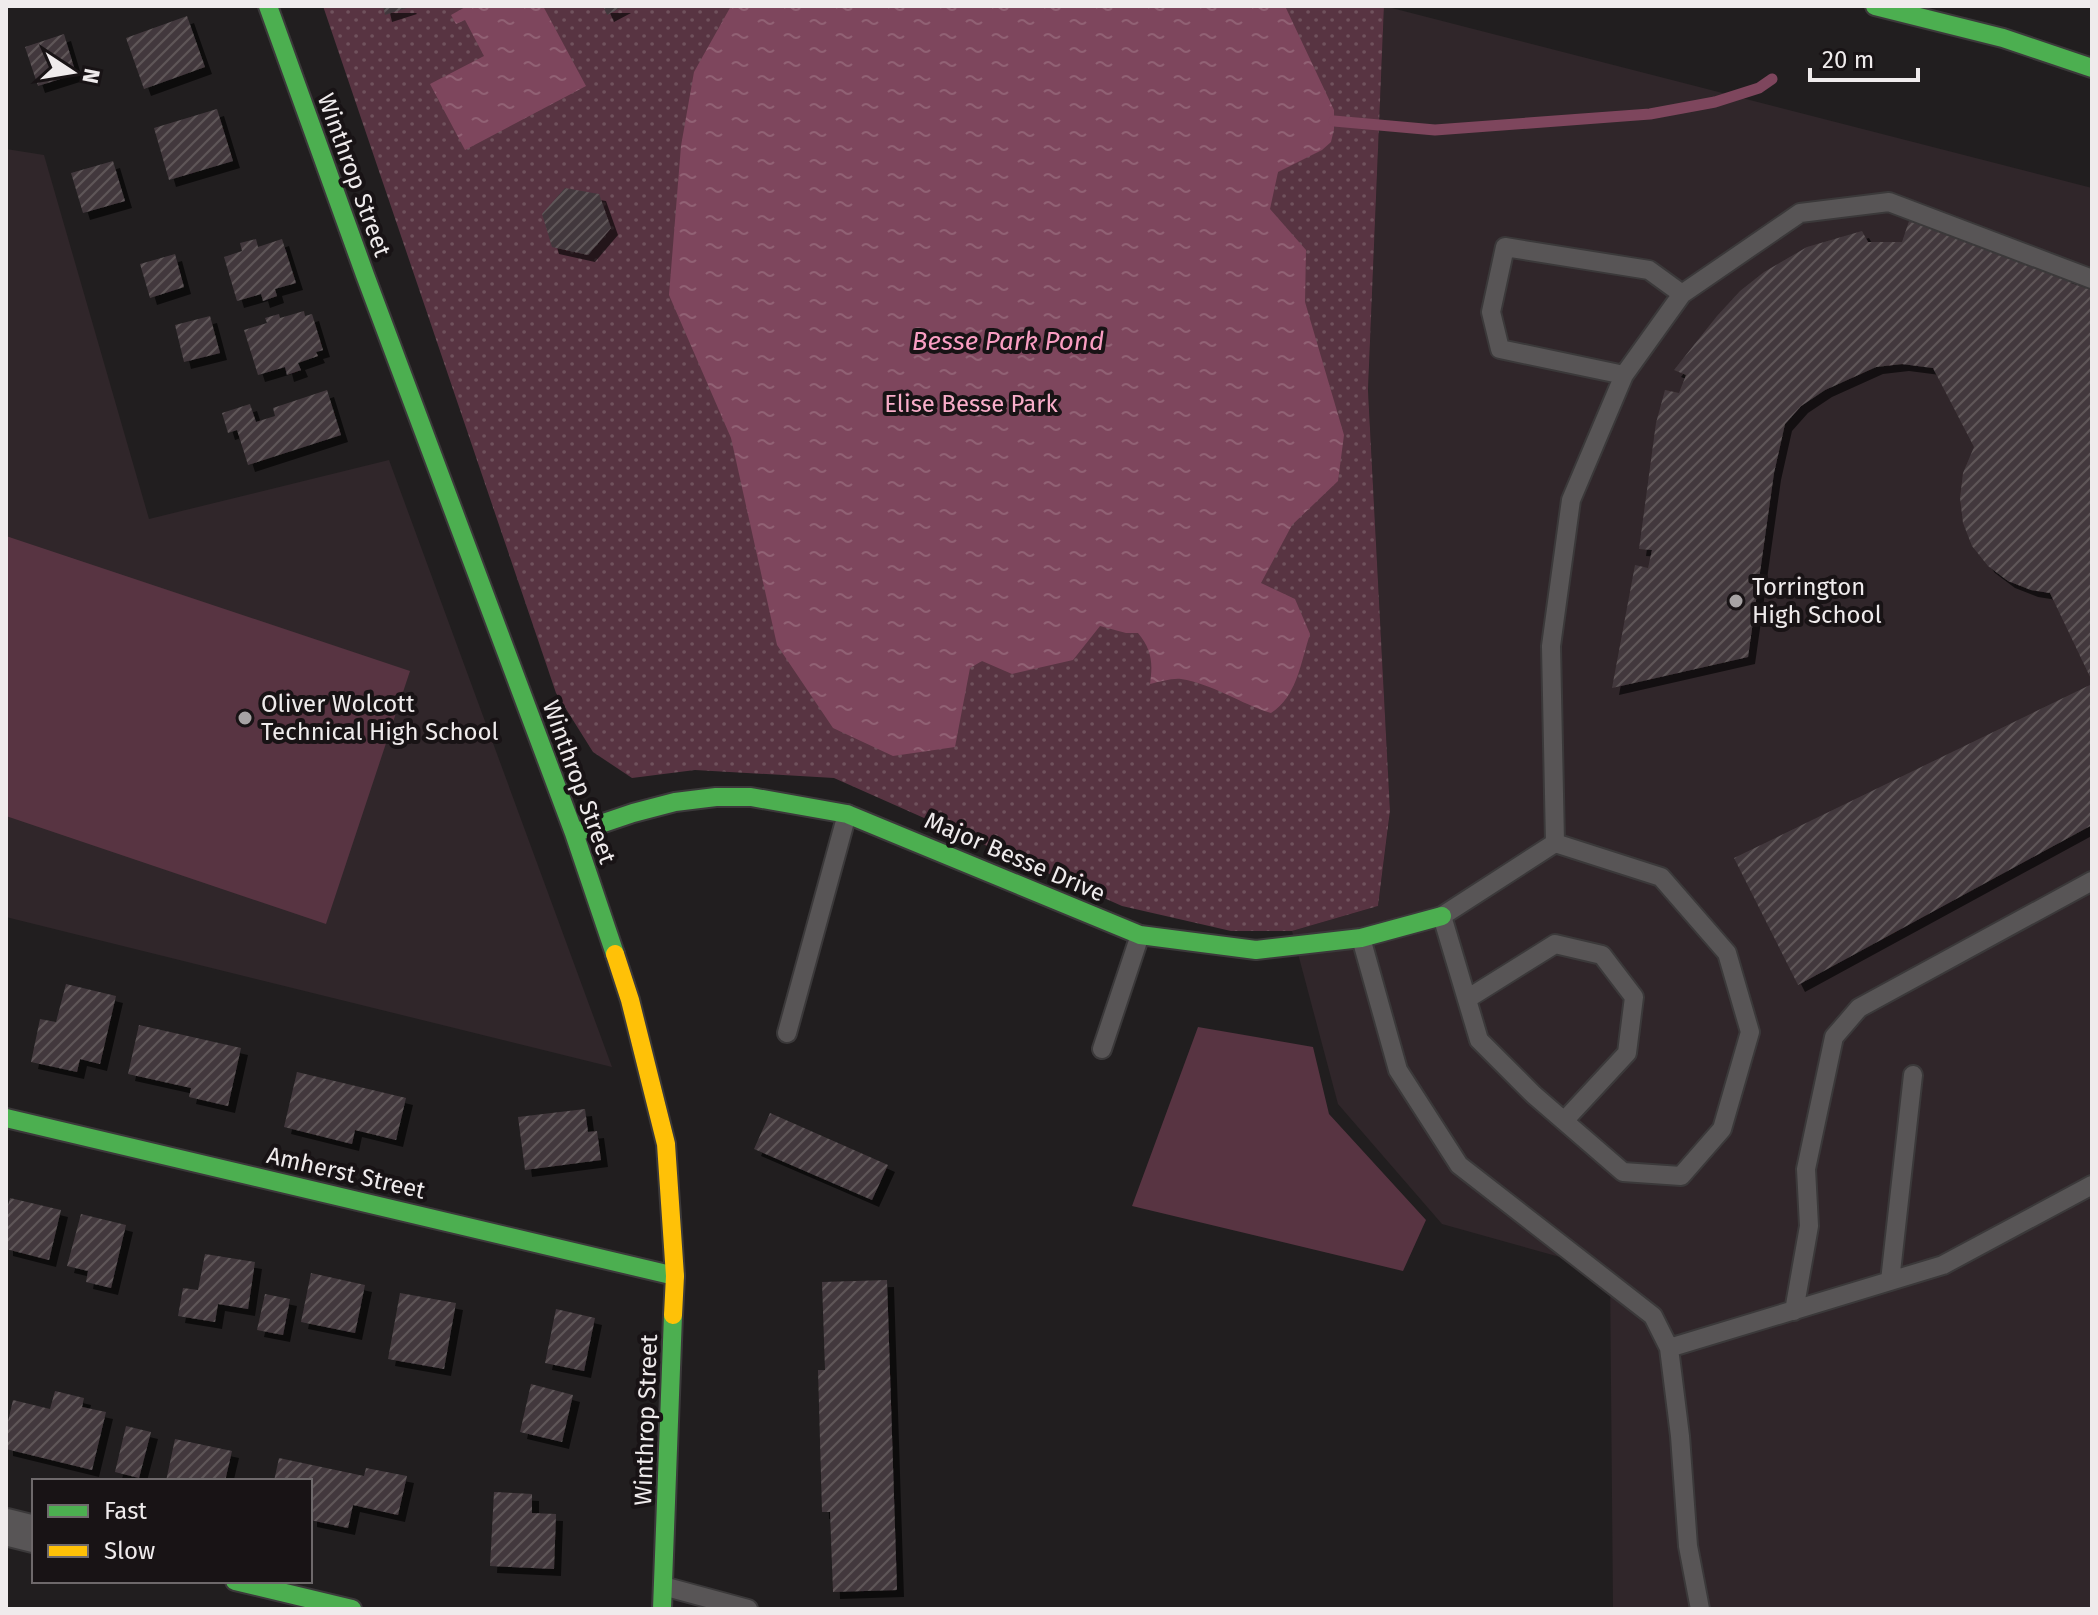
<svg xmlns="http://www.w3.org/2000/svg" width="2098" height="1615" viewBox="0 0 2098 1615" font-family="'Fira Sans',sans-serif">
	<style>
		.built { fill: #30262a }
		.grass { fill: #583442 }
		.park { fill: url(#park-dots) }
		.water { fill: url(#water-ripples) }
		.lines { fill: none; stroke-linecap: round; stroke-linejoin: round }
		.stream { stroke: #7e465d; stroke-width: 11 }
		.building { fill: url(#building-hatch); filter: url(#shadow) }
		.lane-casing { stroke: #3b393a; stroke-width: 22 }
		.street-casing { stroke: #3b393a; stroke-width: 40 }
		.fast-casing { stroke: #3b393a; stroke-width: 22 }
		.slow-casing { stroke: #3b393a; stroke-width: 22 }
		.lane { stroke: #585556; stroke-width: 18 }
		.street { stroke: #585556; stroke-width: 36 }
		.fast { stroke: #4caf50; stroke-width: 18 }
		.slow { stroke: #ffc107; stroke-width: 18 }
		.poi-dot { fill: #a7a3a4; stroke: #181315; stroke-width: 3 }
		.labels { text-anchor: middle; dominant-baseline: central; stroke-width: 8; stroke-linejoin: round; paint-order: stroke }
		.street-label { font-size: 24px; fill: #efebec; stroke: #181315 }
		.park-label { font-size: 24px; fill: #f9aeca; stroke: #181315 }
		.poi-label { font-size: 24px; fill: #efebec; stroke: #181315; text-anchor: start }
		.water-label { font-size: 26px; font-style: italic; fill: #fa9ec3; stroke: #181315 }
	</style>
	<defs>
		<pattern id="park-dots" width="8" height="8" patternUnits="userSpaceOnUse" patternTransform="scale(2)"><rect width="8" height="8" fill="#583442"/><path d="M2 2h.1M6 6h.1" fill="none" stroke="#70525d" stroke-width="1.8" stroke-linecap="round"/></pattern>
		<pattern id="water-ripples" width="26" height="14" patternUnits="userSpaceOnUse" patternTransform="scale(2)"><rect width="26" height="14" fill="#7e465d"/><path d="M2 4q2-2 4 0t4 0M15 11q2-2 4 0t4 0" fill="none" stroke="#916174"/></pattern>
		<pattern id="building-hatch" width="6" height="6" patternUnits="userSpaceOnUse" patternTransform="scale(2)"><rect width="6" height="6" fill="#43393d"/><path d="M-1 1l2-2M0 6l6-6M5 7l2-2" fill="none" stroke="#5e5659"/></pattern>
		<filter id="shadow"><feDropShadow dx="7" dy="7" stdDeviation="0" flood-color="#0009"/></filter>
	</defs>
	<rect width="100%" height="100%" fill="#211e1f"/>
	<path class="built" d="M 1384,6 L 2092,188 L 2092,1609 L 1613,1609 L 1610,1271 L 1442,1224 L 1338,1104 L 1292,931 L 1378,906 L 1390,812 L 1368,390 Z
		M 6,149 L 44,155 L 149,519 L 389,460 L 612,1067 L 6,917 Z"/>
	<path class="grass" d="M 6,536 L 410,671 L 326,924 L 6,816 Z
		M 1198,1027 L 1313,1047 L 1329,1114 L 1426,1220 L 1403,1271 L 1132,1206 Z"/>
	<path class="park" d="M 323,6 L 1384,6 L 1368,390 L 1390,811 L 1378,906 L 1292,931 L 1231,931 L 1122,906 L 834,778 L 695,770 L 632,778 L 593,752 L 556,693 Z"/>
	<path class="water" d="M 467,6 L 543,6 L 586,86 L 465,150 L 430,84 L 484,56 L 465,20 L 456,24 L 451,15 Z
		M 731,6 L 1285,6 L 1334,110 L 1334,129 L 1331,142 L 1322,150 L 1278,172 L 1270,209 L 1306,250 L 1305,302 L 1344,435 L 1338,481 L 1292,525 L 1261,583 L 1295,599 L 1310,634 C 1301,661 1297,697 1271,713 C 1241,704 1213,684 1181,679 C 1172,678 1159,682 1150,684 C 1153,663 1152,650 1138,633 L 1126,633 L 1100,626 L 1073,660 L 1012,674 L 982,661 L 970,668 L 955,747 L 893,756 L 833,728 L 777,645 L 731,438 L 669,295 L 681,146 L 694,72 Z"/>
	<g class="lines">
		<path class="stream" d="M 1334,121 L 1435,130 L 1650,114 L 1715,102 L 1759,88 L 1772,79"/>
	</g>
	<path class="building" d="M 383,6 L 409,6 L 410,7 L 385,15 Z
		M 603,6 L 624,6 L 607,15 Z
		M 187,16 L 205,67 L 144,89 L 126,38 Z
		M 64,34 L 76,74 L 38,86 L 25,47 Z
		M 217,109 L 233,161 L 169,180 L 154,128 Z
		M 113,161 L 125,201 L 83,213 L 71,173 Z
		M 565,188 L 599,194 L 611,228 L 588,255 L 552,247 L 542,214 Z
		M 1909,221 L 2073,277 L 2071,283 L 2092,290 L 2092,681 L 2050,593 L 2031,590 L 2008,581 L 1988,566 L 1972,546 L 1963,523 L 1960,498 L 1963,473 L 1974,447 L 1933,368 L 1902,364 L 1876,367 L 1825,390 L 1801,406 L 1785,424 L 1774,473 L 1748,657 L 1612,688 L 1635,565 L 1648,568 L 1652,550 L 1639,549 L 1656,423 L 1665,390 L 1679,393 L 1686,375 L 1674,370 L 1717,316 L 1740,291 L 1764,272 L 1807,247 L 1862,231 L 1868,242 L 1902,242 Z
		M 256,239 L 258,247 L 282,239 L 296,283 L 275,289 L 277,296 L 263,301 L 261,294 L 237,301 L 224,257 L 242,251 L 240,243 Z
		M 175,254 L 184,287 L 150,298 L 140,264 Z
		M 304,311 L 305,316 L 312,314 L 323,350 L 316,352 L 318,356 L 298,363 L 301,370 L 287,375 L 285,367 L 258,375 L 244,330 L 267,323 L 265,318 L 279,314 L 280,318 Z
		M 210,316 L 220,353 L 184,362 L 175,325 Z
		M 327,390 L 341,435 L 248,465 L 237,430 L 228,433 L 222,413 L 250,404 L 256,422 L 275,416 L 273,408 Z
		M 2092,684 L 2092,825 L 1798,985 L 1734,858 Z
		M 66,984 L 116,996 L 100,1064 L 80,1059 L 77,1072 L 31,1062 L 40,1019 L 56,1022 Z
		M 139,1025 L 241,1048 L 228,1106 L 189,1097 L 191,1088 L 128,1074 Z
		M 297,1072 L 406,1098 L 396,1140 L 355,1130 L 352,1144 L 284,1127 Z
		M 585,1109 L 588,1132 L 597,1131 L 601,1160 L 525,1170 L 518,1117 Z
		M 770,1113 L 888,1165 L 872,1200 L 754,1149 Z
		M 10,1198 L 61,1210 L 49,1260 L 6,1249 L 6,1213 Z
		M 81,1214 L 126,1225 L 111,1288 L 86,1282 L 88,1271 L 67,1266 Z
		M 205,1254 L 255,1262 L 248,1309 L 218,1304 L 215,1322 L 178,1316 L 183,1288 L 198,1290 Z
		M 311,1273 L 365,1285 L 355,1333 L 301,1322 Z
		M 887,1280 L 897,1590 L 833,1592 L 830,1512 L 822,1512 L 818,1370 L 825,1370 L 822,1282 Z
		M 400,1293 L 456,1303 L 444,1369 L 388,1359 Z
		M 265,1294 L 290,1299 L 283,1335 L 257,1330 Z
		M 556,1309 L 595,1318 L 584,1371 L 545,1363 Z
		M 531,1384 L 573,1395 L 562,1442 L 520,1432 Z
		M 55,1391 L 84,1398 L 82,1407 L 106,1412 L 92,1470 L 6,1449 L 6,1430 L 13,1400 L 50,1409 Z
		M 126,1426 L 151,1432 L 139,1478 L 115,1472 Z
		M 175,1439 L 232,1451 L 225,1481 L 166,1481 Z
		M 279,1458 L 364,1476 L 366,1468 L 407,1476 L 398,1515 L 353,1505 L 348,1528 L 310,1520 L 310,1481 L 274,1481 Z
		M 494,1492 L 532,1494 L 532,1513 L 556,1514 L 554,1569 L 490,1566 Z"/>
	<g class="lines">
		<defs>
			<path id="lane" d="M 1624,375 L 1682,294
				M 1555,843 L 1661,877 L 1727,953 L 1750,1032 L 1722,1129 L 1681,1176 L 1623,1172 L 1534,1095 L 1479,1040 L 1442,916 L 1555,843 L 1551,646 L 1571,500 L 1624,375 L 1500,349 L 1491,312 L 1505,247 L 1649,270 L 1682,294 L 1800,213 L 1889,202 L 2092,279
				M 1361,938 L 1398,1070 L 1459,1165 L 1653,1316 L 1669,1348 L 1680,1436 L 1688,1546 L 1700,1609
				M 1467,999 L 1555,944 L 1602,955 L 1634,997 L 1627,1053 L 1564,1121
				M 787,1033 L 847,814
				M 1102,1049 L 1140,935
				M 1890,1281 L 1913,1075
				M 1794,1311 L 1809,1226 L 1806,1169 L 1834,1037 L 1859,1008 L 2092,881
				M 1669,1348 L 1943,1265 L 2092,1185
				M 663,1586 L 748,1609"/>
			<path id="street" d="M 6,1527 L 34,1534"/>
			<path id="fast" d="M 268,6 L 365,275 L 574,833 L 615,954
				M 1875,6 L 2003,38 L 2092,68
				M 574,833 L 633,813 L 675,802 L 716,797 L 751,797 L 847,814 L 1140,935 L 1256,950 L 1361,938 L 1442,916
				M 6,1118 L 675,1276
				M 235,1581 L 352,1609
				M 662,1609 L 673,1315"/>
			<path id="slow" d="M 615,954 L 630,1000 L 666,1144 L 675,1276 L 673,1315"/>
		</defs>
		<use href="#lane" class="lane-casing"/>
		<use href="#street" class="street-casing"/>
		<use href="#fast" class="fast-casing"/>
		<use href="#slow" class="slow-casing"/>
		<use href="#lane" class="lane"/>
		<use href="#street" class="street"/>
		<use href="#fast" class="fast"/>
		<use href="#slow" class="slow"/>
	</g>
	<g class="poi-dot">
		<circle cx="1736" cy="601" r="8"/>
		<circle cx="245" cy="718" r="8"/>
	</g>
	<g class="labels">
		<g class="street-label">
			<text transform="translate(354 175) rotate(70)">Winthrop Street</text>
			<text transform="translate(579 782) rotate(70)">Winthrop Street</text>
			<text transform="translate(1015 857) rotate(23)">Major Besse Drive</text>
			<text transform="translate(346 1173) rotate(13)">Amherst Street</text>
			<text transform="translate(646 1420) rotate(-88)">Winthrop Street</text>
		</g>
		<g class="park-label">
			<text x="971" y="404">Elise Besse Park</text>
		</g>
		<g class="poi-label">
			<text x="1752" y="587">Torrington<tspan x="1752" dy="28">High School</tspan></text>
			<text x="261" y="704">Oliver Wolcott<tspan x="261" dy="28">Technical High School</tspan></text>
		</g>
		<g class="water-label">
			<text x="1008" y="341">Besse Park Pond</text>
		</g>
	</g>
	<rect width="2098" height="1615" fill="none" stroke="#efebec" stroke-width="16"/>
	<rect x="32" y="1479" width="280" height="104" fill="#181315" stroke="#6e696b" stroke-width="2"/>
	<rect x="48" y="1505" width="40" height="12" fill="#4caf50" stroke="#6e696b" stroke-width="2"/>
	<text x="104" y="1519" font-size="24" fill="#efebec">Fast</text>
	<rect x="48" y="1545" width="40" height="12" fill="#ffc107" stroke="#6e696b" stroke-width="2"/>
	<text x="104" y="1559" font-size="24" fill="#efebec">Slow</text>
	<g transform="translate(72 72) rotate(102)" stroke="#181315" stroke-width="6" paint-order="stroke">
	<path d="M0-6L14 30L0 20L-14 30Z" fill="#efebec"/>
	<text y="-12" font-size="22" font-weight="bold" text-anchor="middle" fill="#efebec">N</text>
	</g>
	<path d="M1810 68v12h108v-12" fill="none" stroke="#efebec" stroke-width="4"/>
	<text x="1822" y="68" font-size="24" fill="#efebec" stroke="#181315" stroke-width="6" paint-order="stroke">20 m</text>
</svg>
